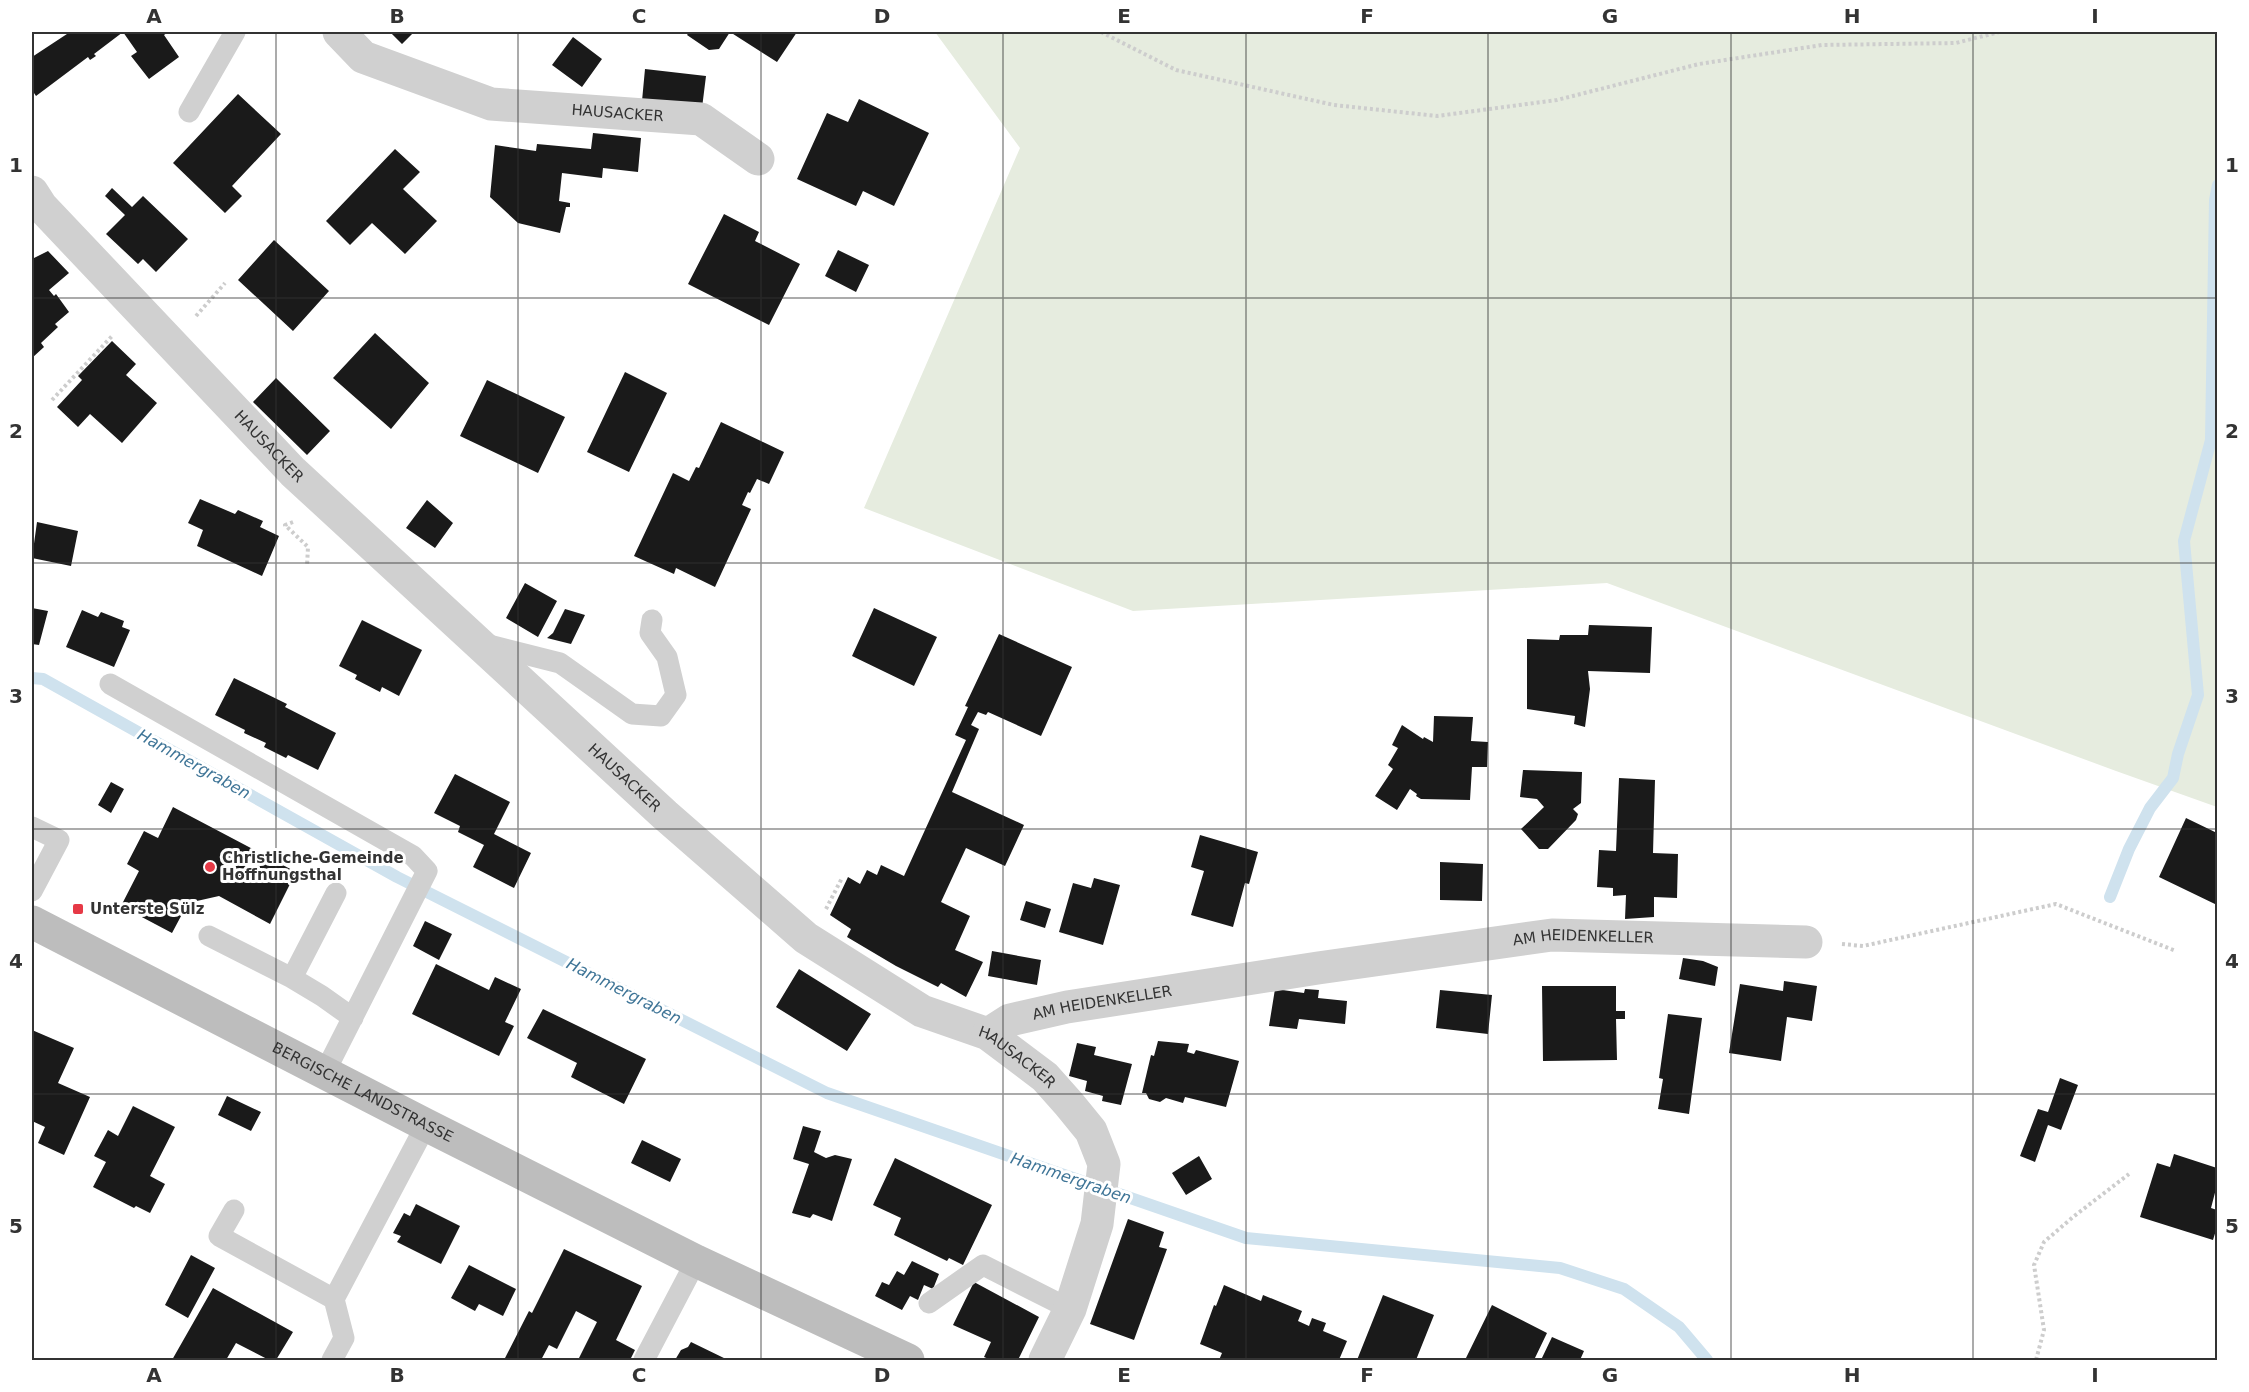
<svg xmlns="http://www.w3.org/2000/svg" width="2249" height="1392" viewBox="0 0 2249 1392" font-family="'DejaVu Sans',sans-serif">
	<style>
		.green { fill: #e6ecdf }
		.lines { fill: none; stroke-linecap: round; stroke-linejoin: round }
		.stream { stroke: #cfe2ee; stroke-width: 12 }
		.building { fill: #1a1a1a }
		.path { stroke: #cdcdcd; stroke-width: 4; stroke-dasharray: 3 3; stroke-linecap: butt }
		.lane { stroke: #d0d0d0; stroke-width: 21 }
		.street { stroke: #d0d0d0; stroke-width: 33 }
		.secondary { stroke: #bdbdbd; stroke-width: 33 }
		.grid { fill: none; stroke: #333; stroke-width: 1.5; stroke-opacity: 0.55 }
		.poi-dot { fill: #e63946; stroke: #fff; stroke-width: 2 }
		.labels { text-anchor: middle; dominant-baseline: central; stroke-width: 6; stroke-linejoin: round; paint-order: stroke }
		.street-label { font-size: 15px; fill: #333; stroke: #fff }
		.poi-label { font-size: 15px; font-weight: bold; fill: #333; stroke: #fff; text-anchor: start }
		.water-label { font-size: 16px; font-style: italic; fill: #3f7597; stroke: #fff }
		.neatline { fill: none; stroke: #333; stroke-width: 2 }
		.grid-label { font-size: 20px; text-anchor: middle; font-weight: bold; fill: #333 }
	</style>
	<rect width="100%" height="100%" fill="#fff"/>
	<path class="green" d="M 935,32 L 2217,32 L 2217,807 L 2116,771 L 1607,583 L 1133,611 L 864,508 L 1020,148 Z"/>
	<g class="lines">
		<path class="stream" d="M 32,678 L 43,679 L 397,877 L 827,1093 L 1246,1238 L 1560,1268 L 1624,1289 L 1679,1327 L 1707,1360
			M 2110,897 L 2129,849 L 2150,808 L 2173,778 L 2178,754 L 2198,695 L 2184,541 L 2211,440 L 2215,200 L 2218,185"/>
	</g>
	<path class="building" d="M 70,32 L 168,32 L 164,35 L 179,57 L 149,79 L 131,56 L 137,52 L 123,32 L 94,54 L 96,56 L 90,60 L 88,57 L 36,96 L 32,90 L 32,57 Z
		M 390,32 L 414,32 L 402,44 Z
		M 689,32 L 797,32 L 777,62 L 730,32 L 719,49 L 709,50 L 687,35 Z
		M 573,37 L 602,59 L 582,87 L 552,65 Z
		M 645,69 L 706,76 L 702,108 L 642,101 Z
		M 238,94 L 281,134 L 232,186 L 242,196 L 225,213 L 173,163 Z
		M 859,99 L 929,133 L 894,206 L 863,191 L 856,206 L 797,179 L 827,113 L 848,122 Z
		M 593,133 L 641,138 L 638,172 L 603,168 L 602,178 L 562,173 L 559,201 L 570,203 L 570,207 L 566,207 L 560,233 L 518,223 L 490,197 L 495,145 L 536,151 L 537,144 L 591,149 Z
		M 395,149 L 420,172 L 403,189 L 437,221 L 405,254 L 372,223 L 350,245 L 326,221 Z
		M 112,188 L 132,207 L 143,196 L 188,239 L 156,272 L 143,259 L 138,264 L 106,234 L 125,215 L 105,196 Z
		M 724,214 L 759,232 L 755,241 L 800,264 L 769,325 L 688,284 Z
		M 274,240 L 329,291 L 293,331 L 238,280 Z
		M 838,250 L 869,265 L 856,292 L 825,276 Z
		M 48,251 L 69,273 L 49,290 L 54,296 L 56,294 L 69,312 L 55,324 L 58,327 L 41,343 L 44,347 L 32,358 L 32,279 L 34,277 L 32,275 L 32,259 Z
		M 375,333 L 429,383 L 391,429 L 333,378 Z
		M 112,341 L 136,364 L 126,375 L 157,403 L 122,443 L 90,414 L 78,427 L 57,407 L 82,380 L 78,376 Z
		M 625,372 L 667,393 L 629,472 L 587,452 Z
		M 276,378 L 330,431 L 307,455 L 253,402 Z
		M 487,380 L 565,417 L 538,473 L 460,436 Z
		M 721,422 L 784,452 L 769,484 L 757,479 L 750,493 L 748,492 L 742,505 L 751,509 L 715,587 L 676,568 L 674,574 L 634,556 L 673,473 L 689,481 L 696,467 L 699,468 Z
		M 200,499 L 235,514 L 238,510 L 263,521 L 260,527 L 279,536 L 262,576 L 197,546 L 203,530 L 188,523 Z
		M 427,500 L 453,523 L 435,548 L 406,528 Z
		M 37,522 L 78,531 L 71,566 L 32,558 Z
		M 525,583 L 557,601 L 538,637 L 506,618 Z
		M 32,608 L 48,611 L 39,645 L 32,644 Z
		M 874,608 L 937,637 L 914,686 L 852,656 Z
		M 565,609 L 585,615 L 571,644 L 547,638 L 553,633 Z
		M 82,610 L 98,617 L 101,612 L 124,621 L 122,627 L 130,630 L 114,667 L 66,647 Z
		M 362,620 L 422,650 L 399,696 L 382,687 L 380,692 L 355,679 L 357,675 L 339,666 Z
		M 1589,625 L 1652,627 L 1650,673 L 1588,671 L 1590,689 L 1585,727 L 1574,724 L 1575,716 L 1527,709 L 1527,639 L 1559,640 L 1560,635 L 1588,635 Z
		M 999,634 L 1072,667 L 1041,736 L 988,712 L 986,715 L 978,712 L 971,725 L 979,729 L 952,792 L 1024,825 L 1005,866 L 966,848 L 941,902 L 970,916 L 955,950 L 983,962 L 966,997 L 941,983 L 938,987 L 896,966 L 847,937 L 851,929 L 830,915 L 848,877 L 860,884 L 867,870 L 877,875 L 881,865 L 904,876 L 966,740 L 955,735 L 968,707 L 965,706 Z
		M 234,678 L 287,704 L 285,707 L 336,733 L 318,770 L 288,755 L 286,758 L 264,747 L 266,743 L 244,733 L 245,730 L 215,715 Z
		M 1434,716 L 1473,717 L 1471,741 L 1488,742 L 1487,767 L 1472,767 L 1470,800 L 1421,799 L 1416,796 L 1417,794 L 1410,789 L 1397,810 L 1375,796 L 1393,769 L 1388,765 L 1398,748 L 1392,745 L 1402,725 L 1423,739 L 1424,737 L 1433,742 Z
		M 1523,770 L 1582,772 L 1581,803 L 1573,809 L 1578,814 L 1576,820 L 1548,849 L 1539,849 L 1521,829 L 1544,807 L 1537,799 L 1520,797 Z
		M 455,774 L 510,802 L 494,834 L 531,853 L 514,888 L 473,867 L 484,845 L 458,832 L 460,826 L 434,813 Z
		M 1619,778 L 1655,780 L 1653,853 L 1678,854 L 1677,898 L 1654,897 L 1654,917 L 1625,919 L 1626,895 L 1613,896 L 1613,888 L 1597,887 L 1599,850 L 1616,851 Z
		M 111,782 L 124,789 L 111,813 L 98,805 Z
		M 173,807 L 296,872 L 270,924 L 219,896 L 188,903 L 172,933 L 121,906 L 139,871 L 127,864 L 144,831 L 158,838 Z
		M 2186,818 L 2217,833 L 2217,905 L 2159,877 Z
		M 1200,835 L 1258,852 L 1249,884 L 1245,883 L 1233,927 L 1191,915 L 1204,871 L 1191,867 Z
		M 1440,862 L 1483,864 L 1482,901 L 1440,900 Z
		M 1094,878 L 1120,885 L 1103,945 L 1059,932 L 1073,883 L 1091,888 Z
		M 1026,901 L 1051,909 L 1045,928 L 1020,920 Z
		M 425,921 L 452,934 L 439,960 L 413,946 Z
		M 992,951 L 1041,960 L 1037,985 L 988,976 Z
		M 1683,958 L 1703,961 L 1718,967 L 1715,986 L 1679,979 Z
		M 436,964 L 489,990 L 495,977 L 521,989 L 505,1022 L 514,1026 L 499,1056 L 412,1014 Z
		M 799,969 L 871,1014 L 847,1051 L 776,1007 Z
		M 1784,981 L 1817,986 L 1812,1021 L 1787,1017 L 1781,1061 L 1729,1053 L 1740,984 L 1783,991 Z
		M 1542,986 L 1616,986 L 1616,1011 L 1625,1011 L 1625,1019 L 1616,1019 L 1617,1060 L 1543,1061 Z
		M 1275,989 L 1304,993 L 1305,989 L 1319,990 L 1318,998 L 1347,1001 L 1345,1024 L 1299,1019 L 1297,1029 L 1269,1026 Z
		M 1440,990 L 1492,995 L 1488,1034 L 1436,1028 Z
		M 543,1009 L 646,1059 L 624,1104 L 571,1077 L 577,1063 L 527,1038 Z
		M 1668,1014 L 1702,1018 L 1689,1114 L 1658,1109 L 1663,1079 L 1659,1078 Z
		M 32,1030 L 74,1048 L 58,1083 L 90,1097 L 64,1155 L 38,1143 L 45,1127 L 32,1121 Z
		M 1158,1041 L 1189,1044 L 1187,1052 L 1194,1054 L 1196,1050 L 1239,1061 L 1226,1107 L 1185,1097 L 1183,1103 L 1166,1098 L 1160,1102 L 1149,1099 L 1146,1093 L 1142,1093 L 1151,1055 L 1154,1056 Z
		M 1077,1043 L 1096,1047 L 1094,1055 L 1132,1064 L 1121,1105 L 1102,1101 L 1103,1096 L 1085,1091 L 1087,1081 L 1069,1076 Z
		M 2060,1078 L 2078,1085 L 2061,1130 L 2048,1125 L 2035,1162 L 2020,1156 L 2038,1109 L 2048,1112 Z
		M 227,1096 L 261,1112 L 251,1131 L 218,1115 Z
		M 133,1106 L 175,1127 L 150,1176 L 165,1184 L 150,1213 L 136,1206 L 134,1208 L 93,1187 L 106,1162 L 94,1156 L 108,1130 L 118,1136 Z
		M 803,1126 L 821,1131 L 814,1152 L 826,1158 L 835,1155 L 852,1159 L 832,1221 L 813,1214 L 810,1218 L 792,1213 L 809,1164 L 793,1159 Z
		M 642,1140 L 681,1159 L 670,1182 L 631,1163 Z
		M 2174,1154 L 2217,1168 L 2217,1185 L 2211,1208 L 2217,1210 L 2217,1227 L 2213,1240 L 2140,1217 L 2157,1163 L 2170,1167 Z
		M 1199,1156 L 1212,1179 L 1186,1195 L 1172,1173 Z
		M 895,1158 L 992,1205 L 963,1265 L 949,1258 L 947,1261 L 894,1235 L 901,1218 L 873,1205 Z
		M 416,1204 L 460,1226 L 441,1264 L 397,1242 L 401,1236 L 393,1233 L 404,1213 L 410,1216 Z
		M 1128,1219 L 1164,1232 L 1159,1247 L 1167,1249 L 1134,1340 L 1090,1324 Z
		M 564,1249 L 642,1286 L 616,1340 L 635,1350 L 630,1360 L 578,1360 L 597,1322 L 576,1311 L 557,1349 L 549,1345 L 541,1360 L 504,1360 L 529,1311 L 532,1313 Z
		M 191,1255 L 215,1268 L 188,1318 L 165,1305 Z
		M 912,1261 L 939,1274 L 933,1289 L 924,1285 L 918,1300 L 910,1296 L 902,1310 L 875,1296 L 882,1282 L 889,1285 L 897,1271 L 904,1275 Z
		M 469,1265 L 516,1289 L 503,1316 L 479,1304 L 475,1311 L 451,1298 Z
		M 974,1282 L 1039,1317 L 1018,1360 L 991,1360 L 984,1357 L 991,1342 L 953,1325 Z
		M 1224,1285 L 1261,1301 L 1263,1295 L 1302,1311 L 1298,1321 L 1309,1326 L 1312,1318 L 1326,1323 L 1323,1331 L 1347,1341 L 1339,1360 L 1243,1360 L 1238,1358 L 1237,1360 L 1219,1360 L 1222,1353 L 1200,1344 L 1214,1305 L 1216,1306 Z
		M 213,1288 L 293,1332 L 276,1360 L 269,1360 L 236,1343 L 226,1360 L 172,1360 Z
		M 1383,1295 L 1434,1315 L 1416,1360 L 1357,1360 Z
		M 1492,1305 L 1547,1333 L 1534,1360 L 1465,1360 Z
		M 1552,1337 L 1584,1351 L 1580,1360 L 1541,1360 Z
		M 691,1342 L 728,1360 L 675,1360 L 681,1350 L 688,1347 Z"/>
	<g class="lines">
		<path class="path" d="M 1101,32 L 1176,70 L 1334,105 L 1437,116 L 1557,100 L 1699,64 L 1822,45 L 1956,43 L 1999,32
			M 196,316 L 225,283
			M 52,400 L 113,335
			M 293,522 L 285,525 L 308,547 L 307,566
			M 826,909 L 842,878
			M 1842,944 L 1863,946 L 2056,904 L 2176,951
			M 2036,1360 L 2044,1330 L 2034,1265 L 2044,1242 L 2073,1217 L 2129,1174"/>
		<path class="lane" d="M 189,112 L 235,32
			M 485,644 L 560,663 L 632,714 L 661,716 L 676,695 L 667,657 L 650,633 L 652,620
			M 110,684 L 413,856 L 427,871 L 325,1072
			M 32,827 L 59,840 L 32,891
			M 336,893 L 292,978 L 322,996 L 353,1018
			M 209,936 L 292,978
			M 234,1210 L 219,1236 L 334,1299
			M 929,1303 L 983,1265 L 1070,1309
			M 332,1360 L 344,1338 L 334,1299 L 426,1125
			M 644,1360 L 696,1261"/>
		<g class="street">
			<path id="s1" d="M 339,32 L 363,57 L 491,104 L 701,119 L 758,159"/>
			<path id="s2" d="M 32,192 L 41,206 L 293,472 L 665,815 L 806,938 L 922,1011 L 988,1034 L 1045,1077 L 1069,1104 L 1091,1131 L 1104,1164 L 1097,1224 L 1070,1309 L 1045,1360"/>
			<path id="s3" d="M 988,1034 L 1010,1020 L 1067,1007 L 1318,968 L 1552,935 L 1806,942"/>
		</g>
		<path class="secondary" id="s4" d="M 32,922 L 426,1125 L 696,1261 L 908,1360"/>
	</g>
	<path class="grid" d="M 276,32 L 276,1360M 518,32 L 518,1360M 761,32 L 761,1360M 1003,32 L 1003,1360M 1246,32 L 1246,1360M 1488,32 L 1488,1360M 1731,32 L 1731,1360M 1973,32 L 1973,1360M 32,298 L 2218,298M 32,563 L 2218,563M 32,829 L 2218,829M 32,1094 L 2218,1094"/>
	<g class="poi-dot">
		<circle cx="210" cy="867" r="6"/>
		<rect x="72" y="903" width="12" height="12" rx="3"/>
	</g>
	<g class="labels">
		<g class="street-label">
			<text stroke="none"><textPath href="#s1" startOffset="298">HAUSACKER</textPath></text>
			<text stroke="none"><textPath href="#s2" startOffset="348">HAUSACKER</textPath></text>
			<text stroke="none"><textPath href="#s2" startOffset="834">HAUSACKER</textPath></text>
			<text stroke="none"><textPath href="#s3" startOffset="606">AM HEIDENKELLER</textPath></text>
			<text stroke="none"><textPath href="#s3" startOffset="120">AM HEIDENKELLER</textPath></text>
			<text stroke="none"><textPath href="#s2" startOffset="1320">HAUSACKER</textPath></text>
			<text stroke="none"><textPath href="#s4" startOffset="372">BERGISCHE LANDSTRASSE</textPath></text>
		</g>
		<g class="poi-label">
			<text x="222" y="858">Christliche-Gemeinde<tspan x="222" dy="17">Hoffnungsthal</tspan></text>
			<text x="90" y="909">Unterste Sülz</text>
		</g>
		<g class="water-label">
			<text transform="translate(194 764) rotate(29)">Hammergraben</text>
			<text transform="translate(624 991) rotate(27)">Hammergraben</text>
			<text transform="translate(1071 1178) rotate(19)">Hammergraben</text>
		</g>
	</g>
	<rect width="2249" height="1392" fill="none" stroke="#ffffff" stroke-width="66"/>
	<rect x="33" y="33" width="2183" height="1326" class="neatline"/>
	<g class="grid-label">
		<text x="154" y="23">A</text>
		<text x="397" y="23">B</text>
		<text x="639" y="23">C</text>
		<text x="882" y="23">D</text>
		<text x="1124" y="23">E</text>
		<text x="1367" y="23">F</text>
		<text x="1610" y="23">G</text>
		<text x="1852" y="23">H</text>
		<text x="2095" y="23">I</text>
		<text x="16" y="172">1</text>
		<text x="2232" y="172">1</text>
		<text x="16" y="438">2</text>
		<text x="2232" y="438">2</text>
		<text x="16" y="703">3</text>
		<text x="2232" y="703">3</text>
		<text x="16" y="968">4</text>
		<text x="2232" y="968">4</text>
		<text x="16" y="1233">5</text>
		<text x="2232" y="1233">5</text>
		<text x="154" y="1382">A</text>
		<text x="397" y="1382">B</text>
		<text x="639" y="1382">C</text>
		<text x="882" y="1382">D</text>
		<text x="1124" y="1382">E</text>
		<text x="1367" y="1382">F</text>
		<text x="1610" y="1382">G</text>
		<text x="1852" y="1382">H</text>
		<text x="2095" y="1382">I</text>
	</g>
</svg>
